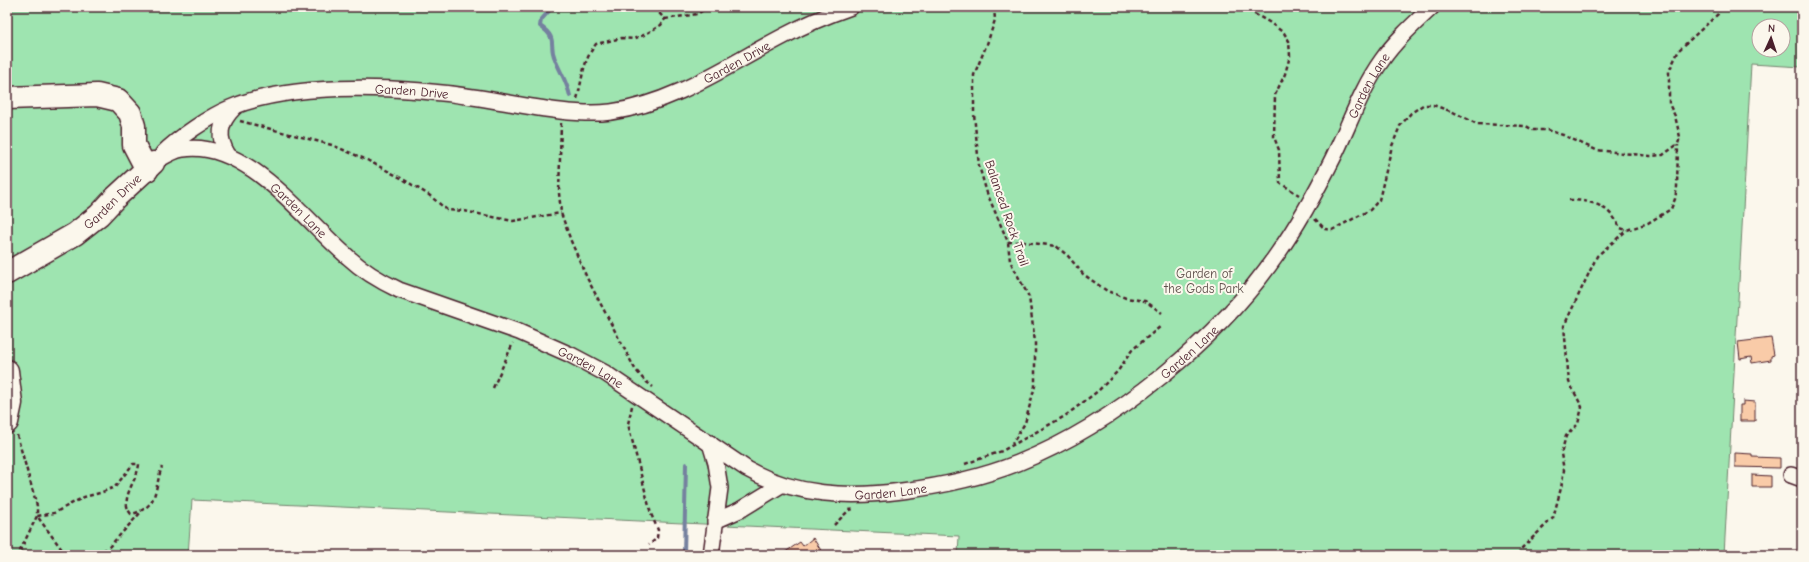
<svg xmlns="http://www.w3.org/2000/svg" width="1809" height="562" viewBox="0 0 1809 562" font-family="'Comic Neue',sans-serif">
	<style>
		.green { fill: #9ee4b0; stroke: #74826e; fill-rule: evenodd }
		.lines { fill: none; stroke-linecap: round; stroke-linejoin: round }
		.stream { stroke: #74819f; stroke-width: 4 }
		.building { fill: #f9cba8; stroke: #4a1f2b }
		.street-casing { stroke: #4a1f2b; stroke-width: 18 }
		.secondary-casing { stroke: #4a1f2b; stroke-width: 25 }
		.path { stroke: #4a1f2b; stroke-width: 2.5; stroke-dasharray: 4 3; stroke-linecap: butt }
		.street { stroke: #fbf7ec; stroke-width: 15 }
		.secondary { stroke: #fbf7ec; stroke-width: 22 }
		.labels { text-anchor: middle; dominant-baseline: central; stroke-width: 4; stroke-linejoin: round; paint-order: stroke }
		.street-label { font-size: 13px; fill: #4a1f2b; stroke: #fbf7ec }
		.park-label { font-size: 13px; fill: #5f504c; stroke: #fbf7ec }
	</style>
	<rect width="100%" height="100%" fill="#fbf7ec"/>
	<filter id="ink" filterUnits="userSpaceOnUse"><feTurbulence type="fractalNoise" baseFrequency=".025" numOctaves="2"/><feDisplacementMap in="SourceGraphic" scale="8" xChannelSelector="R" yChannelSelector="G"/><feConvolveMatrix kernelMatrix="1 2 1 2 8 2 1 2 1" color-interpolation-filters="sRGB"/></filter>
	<g filter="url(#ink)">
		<path class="green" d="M 7,7 L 1802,7 L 1802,67 L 1751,64 L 1724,555 L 1488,555 L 1440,552 L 1439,555 L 958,555 L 959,536 L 192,500 L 188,555 L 7,555 ZM 1759,26 L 1783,26 L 1783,50 L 1759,50 Z"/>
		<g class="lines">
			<path class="stream" d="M 549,7 L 549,11 L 541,20 L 540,26 C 559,39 548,44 555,59 C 560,72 567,82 570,96
				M 684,555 L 686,464"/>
		</g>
		<path class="building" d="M 1771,338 L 1774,355 L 1771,356 L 1771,360 L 1752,363 L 1751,357 L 1740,359 L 1738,342 Z
			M 1743,401 L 1755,402 L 1755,421 L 1740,421 L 1740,405 L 1743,405 Z
			M 1735,453 L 1752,454 L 1752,457 L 1780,458 L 1780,468 L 1735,467 Z
			M 1752,475 L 1771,476 L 1771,487 L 1752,487 Z
			M 813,538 L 824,555 L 781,555 L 800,542 L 803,546 Z"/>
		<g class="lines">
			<defs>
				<g id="street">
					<path id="s1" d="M 163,153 C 178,138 210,116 230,108 C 297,80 409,87 480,98 C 518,104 573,117 611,112 C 675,103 728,65 784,36 C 806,24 828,15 851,7"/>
					<path d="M 228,155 C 217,137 219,123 234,108"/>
					<path id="s2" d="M 153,163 C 162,158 173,150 183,149 C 247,139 305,221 348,257 C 363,271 380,281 399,290 L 519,332 L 571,355 L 605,373 L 747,469 C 795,496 849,498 902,491 C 942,486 980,478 1018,463 C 1115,424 1219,339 1278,253 C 1299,223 1317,190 1333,158 C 1349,126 1361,89 1382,60 C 1396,40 1414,24 1432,7"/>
					<path d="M 710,443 L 716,463 L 720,488 L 711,555"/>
					<path d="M 1791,475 L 1802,479"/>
					<path d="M 715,521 L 740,510 L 781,485"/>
				</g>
				<g id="secondary">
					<path d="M 7,98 L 97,95 L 118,100 L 130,113 L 134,126 L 134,145 L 147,170"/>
					<path id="s3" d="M 7,273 L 75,234 L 99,215 L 116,197 L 153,163"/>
					<path d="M 7,371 L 11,403 L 7,422"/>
				</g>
			</defs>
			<use href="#street" class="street-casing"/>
			<use href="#secondary" class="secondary-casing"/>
			<path class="path" d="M 656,7 L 659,13 L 665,19
				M 994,7 L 995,20 L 987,44 L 974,75 L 974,114 L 979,166 L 987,193 L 1008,242 L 1010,261 L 1029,297 L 1035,342 L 1035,386 L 1025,423 L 1012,444
				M 1242,7 L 1269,22 L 1284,33 L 1289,41 L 1290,56 L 1285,74 L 1275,95 L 1274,137 L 1279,150 L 1280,183 L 1299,195
				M 665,19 L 697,14 L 708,7
				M 577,99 C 583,78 582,62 596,44 L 622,38 L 633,39 L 644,35 L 661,25 L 665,19
				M 240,121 L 332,145 L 367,160 L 401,178 L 429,195 L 447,210 L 464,211 L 513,221 L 561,213
				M 561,123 L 559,193 L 561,213 L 571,241 L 587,278 L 635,369 L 644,380 L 653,387
				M 1569,200 C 1592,200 1610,206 1620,228 L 1627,230 L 1648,223 L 1671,209 L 1675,199 L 1677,187 L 1678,145
				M 1315,219 L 1325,229 L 1332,230 L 1370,210 L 1379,200 L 1392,146 L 1400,126 L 1411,113 L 1423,105 L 1433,105 L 1453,112 L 1477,124 L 1526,126 L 1533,130 L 1547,130 L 1563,135 L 1596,150 L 1650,156 L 1663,155 L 1678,144 L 1680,137 L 1675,116 L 1669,104 L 1669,71 L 1679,50 L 1718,14 L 1721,7
				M 1008,242 L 1024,242 L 1056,246 L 1068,256 L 1083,274 L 1107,291 L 1126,298 L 1145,301 L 1162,313
				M 493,388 L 513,343
				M 632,406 L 628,424 L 651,514 L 658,530 L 657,538 L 649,545
				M 17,435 L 37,506 L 37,516 L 18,555
				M 965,464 L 1002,451 L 1065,416 L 1098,391 L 1118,371 L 1132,350 L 1161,326
				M 834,525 L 849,510 L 855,509
				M 66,555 L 37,516 L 54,513 L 84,497 L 100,493 L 115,487 L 133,464 L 139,464 C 138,480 118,499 131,514 C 159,508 154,488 162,467
				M 97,555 L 109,547 L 141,512
				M 1518,555 L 1522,548 L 1553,518 L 1561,488 L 1564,470 L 1561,454 L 1566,436 L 1578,424 L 1582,407 L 1569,382 L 1564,326 L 1597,256 L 1627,230"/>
			<use href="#street" class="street"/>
			<use href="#secondary" class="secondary"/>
		</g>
	</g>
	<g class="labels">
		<g class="street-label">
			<text stroke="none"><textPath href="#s1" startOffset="602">Garden Drive</textPath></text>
			<text stroke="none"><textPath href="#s2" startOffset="1500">Garden Lane</textPath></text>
			<text stroke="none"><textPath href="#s1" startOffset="265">Garden Drive</textPath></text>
			<text stroke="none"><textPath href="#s3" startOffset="128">Garden Drive</textPath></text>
			<text stroke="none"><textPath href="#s2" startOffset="169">Garden Lane</textPath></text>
			<text transform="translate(1007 213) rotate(71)">Balanced Rock Trail</text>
			<text stroke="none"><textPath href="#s2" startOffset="1176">Garden Lane</textPath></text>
			<text stroke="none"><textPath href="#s2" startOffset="505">Garden Lane</textPath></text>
			<text stroke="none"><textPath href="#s2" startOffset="840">Garden Lane</textPath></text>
		</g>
		<g class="park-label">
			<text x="1204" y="273">Garden of<tspan x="1204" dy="15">the Gods Park</tspan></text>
		</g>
	</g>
	<rect width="1809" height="562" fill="none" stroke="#fbf7ec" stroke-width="24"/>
	<rect x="12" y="12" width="1785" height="538" fill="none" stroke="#4a1f2b" stroke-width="1.5" filter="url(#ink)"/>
	<g transform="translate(1771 38) rotate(3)"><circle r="19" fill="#fbf7ec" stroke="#b4a19f"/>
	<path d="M0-3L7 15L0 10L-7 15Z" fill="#4a1f2b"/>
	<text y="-6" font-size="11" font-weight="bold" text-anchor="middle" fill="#4a1f2b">N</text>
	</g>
</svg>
